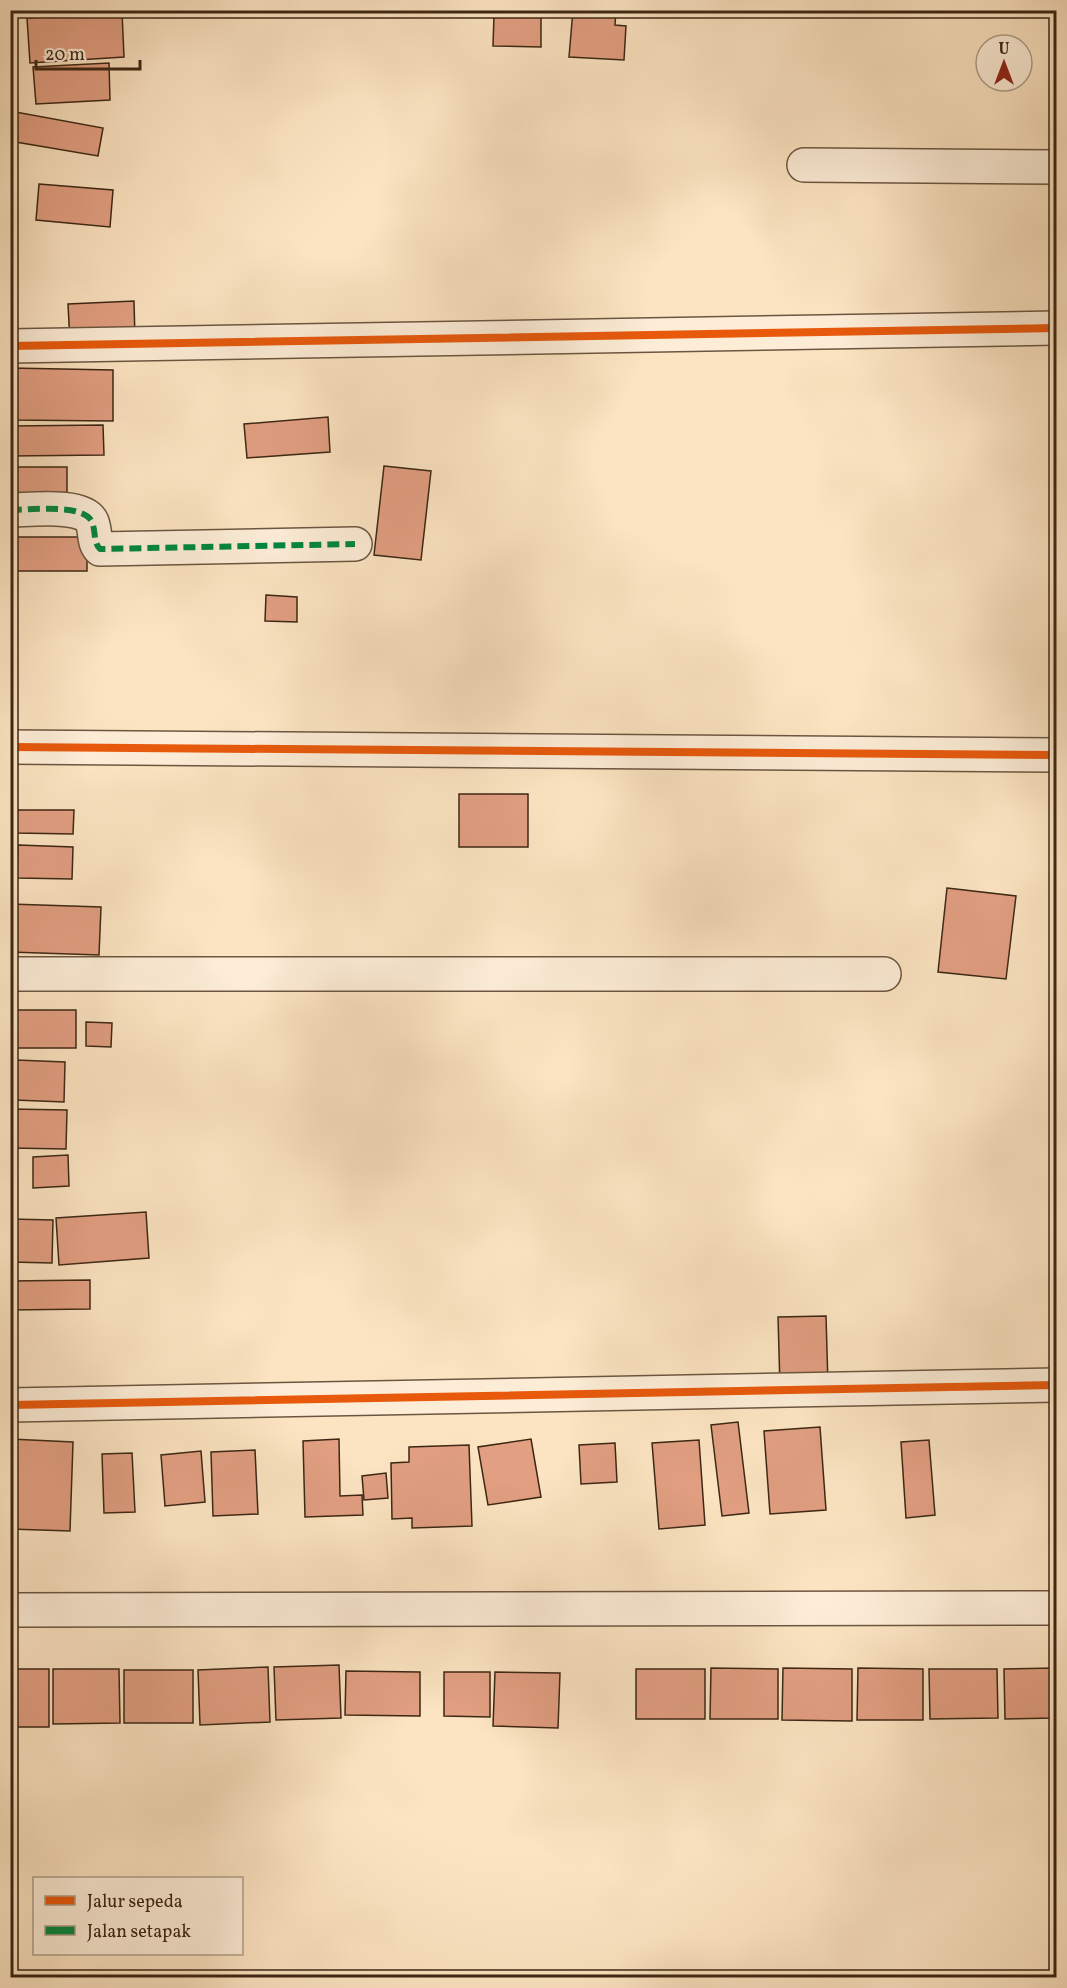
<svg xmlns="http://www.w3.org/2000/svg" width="1067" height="1988" viewBox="0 0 1067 1988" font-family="Vollkorn,serif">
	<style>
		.building { fill: #e29f82; stroke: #3c2714; stroke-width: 1.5 }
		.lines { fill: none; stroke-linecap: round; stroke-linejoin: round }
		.minor-casing { stroke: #6c5640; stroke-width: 36 }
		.minor { stroke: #fdedd7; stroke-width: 33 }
		.quiet { stroke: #00873e; stroke-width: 6; stroke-dasharray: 12 6; stroke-linecap: butt }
		.cycleway-casing { stroke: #fdedd7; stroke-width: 11 }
		.cycleway { stroke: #e8590c; stroke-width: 8 }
	</style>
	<rect width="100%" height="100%" fill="#fce4c2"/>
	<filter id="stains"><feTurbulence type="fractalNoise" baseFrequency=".00333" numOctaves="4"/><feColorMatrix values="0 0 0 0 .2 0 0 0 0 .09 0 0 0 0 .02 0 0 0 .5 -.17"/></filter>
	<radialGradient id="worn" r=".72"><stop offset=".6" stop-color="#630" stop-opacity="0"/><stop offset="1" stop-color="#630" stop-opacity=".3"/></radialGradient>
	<path class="building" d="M 509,10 L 541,10 L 541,47 L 493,46 L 494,15 L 509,15 Z
		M 573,10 L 616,10 L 615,25 L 626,26 L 624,60 L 569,57 Z
		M 122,12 L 124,57 L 30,63 L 27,18 Z
		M 109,63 L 110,100 L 36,104 L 33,67 Z
		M 10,111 L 103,128 L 98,156 L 10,141 Z
		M 39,184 L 113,190 L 110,227 L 36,220 Z
		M 134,301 L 135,340 L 70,343 L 68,304 Z
		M 10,368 L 113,370 L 113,421 L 10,420 Z
		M 328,417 L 330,452 L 247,458 L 244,424 Z
		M 103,425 L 104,455 L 10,456 L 10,426 Z
		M 384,466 L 431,471 L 421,560 L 374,555 Z
		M 10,467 L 67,467 L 67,499 L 10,499 Z
		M 10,537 L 87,537 L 87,571 L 10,571 Z
		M 266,595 L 297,597 L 297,622 L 265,621 Z
		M 14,602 L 17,667 L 10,668 L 10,603 Z
		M 459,794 L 528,794 L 528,847 L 459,847 Z
		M 16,810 L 74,810 L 73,834 L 16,833 Z
		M 18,845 L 73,847 L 72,879 L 17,878 Z
		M 947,888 L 1016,896 L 1006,979 L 938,972 Z
		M 10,904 L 101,907 L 99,955 L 10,952 Z
		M 10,1010 L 76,1010 L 76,1048 L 10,1048 Z
		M 86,1022 L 112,1023 L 111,1047 L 86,1046 Z
		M 16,1060 L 65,1062 L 64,1102 L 15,1100 Z
		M 10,1109 L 67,1110 L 66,1149 L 10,1148 Z
		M 68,1155 L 69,1186 L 33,1188 L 33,1157 Z
		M 146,1212 L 149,1258 L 59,1265 L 56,1218 Z
		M 10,1219 L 53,1220 L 52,1263 L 10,1262 Z
		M 90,1280 L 90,1309 L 10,1310 L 10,1281 Z
		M 826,1316 L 828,1385 L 780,1386 L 778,1317 Z
		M 738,1422 L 749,1513 L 722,1516 L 711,1425 Z
		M 820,1427 L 826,1510 L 770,1514 L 764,1431 Z
		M 1050,1434 L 1056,1434 L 1056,1502 L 1054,1502 Z
		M 10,1439 L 73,1442 L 70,1531 L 10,1529 Z
		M 339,1439 L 340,1496 L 362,1495 L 363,1515 L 305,1517 L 303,1441 Z
		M 531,1439 L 541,1497 L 488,1505 L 478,1447 Z
		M 699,1440 L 705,1525 L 659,1529 L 652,1443 Z
		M 929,1440 L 935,1515 L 906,1518 L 901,1442 Z
		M 615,1443 L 617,1482 L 581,1484 L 579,1445 Z
		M 469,1445 L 472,1526 L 412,1528 L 412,1518 L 392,1519 L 391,1463 L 409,1462 L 409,1447 Z
		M 255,1450 L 258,1514 L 213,1516 L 211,1452 Z
		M 201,1451 L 205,1502 L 165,1506 L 161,1455 Z
		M 132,1453 L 135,1512 L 104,1513 L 102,1454 Z
		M 386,1473 L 388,1498 L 364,1500 L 362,1476 Z
		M 10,1559 L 14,1560 L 10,1598 Z
		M 339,1665 L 341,1718 L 276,1720 L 274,1667 Z
		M 268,1667 L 270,1722 L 200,1725 L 198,1670 Z
		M 711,1668 L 778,1669 L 778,1719 L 710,1719 Z
		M 783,1668 L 852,1669 L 852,1721 L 782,1720 Z
		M 858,1668 L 923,1669 L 923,1720 L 857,1720 Z
		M 1056,1668 L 1056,1718 L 1005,1719 L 1004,1669 Z
		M 10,1669 L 49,1669 L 49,1727 L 10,1727 Z
		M 53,1669 L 119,1669 L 120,1723 L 53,1724 Z
		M 636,1669 L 705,1669 L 705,1719 L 636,1719 Z
		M 929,1669 L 997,1669 L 998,1718 L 930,1719 Z
		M 124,1670 L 193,1670 L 193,1723 L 124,1723 Z
		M 346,1671 L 420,1672 L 420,1716 L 345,1715 Z
		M 444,1672 L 490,1672 L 490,1717 L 444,1716 Z
		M 495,1672 L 560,1673 L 558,1728 L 493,1726 Z"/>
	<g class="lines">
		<defs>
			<path id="minor" d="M 804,165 L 1056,167
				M 10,346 L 1056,328
				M 10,510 C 29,510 84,503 92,522 C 96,532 93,542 100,549 L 355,544
				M 10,747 L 1056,755
				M 10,974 L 884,974
				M 10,1405 L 1056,1385
				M 10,1610 L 1056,1608"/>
		</defs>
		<use href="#minor" class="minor-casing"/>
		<use href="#minor" class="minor"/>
		<path class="quiet" d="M 10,510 C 29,510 84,503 92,522 C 96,532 93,542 100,549 L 355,544"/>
		<defs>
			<path id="cycleway" d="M 10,346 L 1056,328
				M 10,747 L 1056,755
				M 10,1405 L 1056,1385"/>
		</defs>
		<use href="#cycleway" class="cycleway-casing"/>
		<use href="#cycleway" class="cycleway"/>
	</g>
	<rect width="1067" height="1988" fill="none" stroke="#fce4c2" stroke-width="36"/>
	<rect x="12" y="12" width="1043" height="1964" fill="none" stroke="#3c2714" stroke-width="3"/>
	<rect x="18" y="18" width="1031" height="1952" fill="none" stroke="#3c2714" stroke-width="1.5"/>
	<rect x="33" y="1877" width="210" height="78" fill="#fdedd7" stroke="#b09e89" stroke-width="1.5"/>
	<rect x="45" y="1896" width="30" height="9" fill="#e8590c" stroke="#b09e89" stroke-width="1.5"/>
	<text x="87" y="1907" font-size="18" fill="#3c2714">Jalur sepeda</text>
	<rect x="45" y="1926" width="30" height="9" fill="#00873e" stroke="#b09e89" stroke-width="1.5"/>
	<text x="87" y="1937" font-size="18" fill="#3c2714">Jalan setapak</text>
	<g transform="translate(1004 63)"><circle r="28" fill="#fdedd7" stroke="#b09e89" stroke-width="1.5"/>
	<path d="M0-4.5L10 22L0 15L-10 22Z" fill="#8f2418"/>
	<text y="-9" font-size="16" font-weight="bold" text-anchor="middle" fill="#3c2714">U</text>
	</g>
	<path d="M36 60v9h104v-9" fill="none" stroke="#3c2714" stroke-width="3"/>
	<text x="45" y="60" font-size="18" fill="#3c2714" stroke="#fdedd7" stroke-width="4.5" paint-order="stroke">20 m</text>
	<rect width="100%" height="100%" filter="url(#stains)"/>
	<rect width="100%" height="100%" fill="url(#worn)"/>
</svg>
